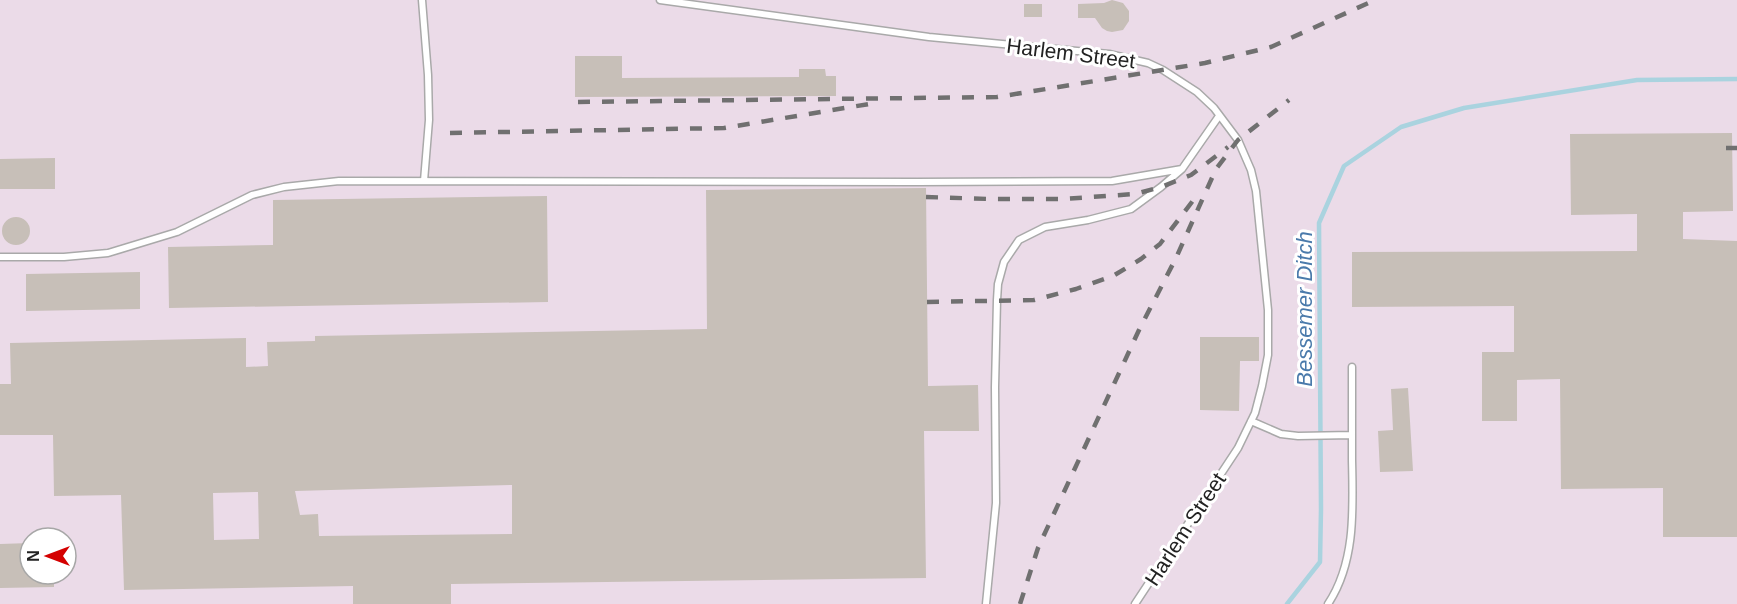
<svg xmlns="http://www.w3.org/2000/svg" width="1737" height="604" viewBox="0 0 1737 604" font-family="Arial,sans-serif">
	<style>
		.industrial { fill: #ebdbe8; fill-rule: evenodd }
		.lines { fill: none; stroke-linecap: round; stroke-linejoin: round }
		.stream { stroke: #aad3df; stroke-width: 4.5 }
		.building { fill: #c7bfb8; fill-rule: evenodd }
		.lane-casing { stroke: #a9a9a9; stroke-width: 9 }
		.lane { stroke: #fff; stroke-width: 6 }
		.rail { stroke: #707070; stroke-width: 4.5; stroke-dasharray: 12 12; stroke-linecap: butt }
		.labels { text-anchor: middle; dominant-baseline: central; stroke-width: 6; stroke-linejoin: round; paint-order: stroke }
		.street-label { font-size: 21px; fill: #222; stroke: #fff }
		.water-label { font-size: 22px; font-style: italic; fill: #4a7aab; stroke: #fff }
	</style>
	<rect width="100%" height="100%" fill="#f2efe9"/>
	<path class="industrial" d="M 0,0 L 1737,0 L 1737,604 L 0,604 ZM 30,538 L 66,538 L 66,574 L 30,574 Z"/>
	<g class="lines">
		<path class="stream" d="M 1287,604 L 1320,562 L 1321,509 L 1319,223 L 1344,166 L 1401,127 L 1464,108 L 1637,80 L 1737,79"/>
	</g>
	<path class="building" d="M 1112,0 L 1123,3 L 1129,11 L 1129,21 L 1123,30 L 1112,32 L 1107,31 L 1102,28 L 1095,18 L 1078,18 L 1078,4 L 1104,3 Z
		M 1024,4 L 1042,4 L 1042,17 L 1024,17 Z
		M 575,56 L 622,56 L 622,78 L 799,77 L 799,69 L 825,69 L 826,76 L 836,76 L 836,96 L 575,97 Z
		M 1732,133 L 1733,211 L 1683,212 L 1683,239 L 1737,241 L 1737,537 L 1663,537 L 1663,488 L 1561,489 L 1560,379 L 1517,380 L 1517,421 L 1482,421 L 1482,352 L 1514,352 L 1514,306 L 1352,307 L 1352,252 L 1637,251 L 1637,214 L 1571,215 L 1570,134 Z
		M 55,158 L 55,189 L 0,189 L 0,159 Z
		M 926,188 L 928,386 L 978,385 L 979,431 L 924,431 L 926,578 L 451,584 L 451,604 L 353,604 L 353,586 L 124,590 L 121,495 L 54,496 L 53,435 L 0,435 L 0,384 L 11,384 L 10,343 L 246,338 L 246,367 L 268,366 L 267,342 L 315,341 L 315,336 L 707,329 L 706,190 ZM 512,485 L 512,534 L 319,536 L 318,514 L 300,515 L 295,491 ZM 258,492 L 259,539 L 214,540 L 213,493 Z
		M 547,196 L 548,302 L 169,308 L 168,247 L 273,245 L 273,200 Z
		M2 231a14 14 0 1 1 28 0a14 14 0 1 1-28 0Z
		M 140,272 L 140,309 L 26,311 L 26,274 Z
		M 1200,337 L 1259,337 L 1259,361 L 1240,361 L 1239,411 L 1200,410 Z
		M 1408,388 L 1413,471 L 1380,472 L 1378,431 L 1393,430 L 1391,389 Z
		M 30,543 L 30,574 L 54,574 L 54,587 L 0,588 L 0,544 Z"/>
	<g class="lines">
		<defs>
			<path id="lane" d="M 422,0 L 428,75 L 429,120 L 424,181
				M 660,0 L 929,37 L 1109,54 L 1148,63 L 1163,70 L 1197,92 L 1214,108 L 1238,140 L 1251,170 L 1256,191 L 1268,310 L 1268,355 L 1262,386 L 1255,413 L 1238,448 L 1135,604
				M 0,257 L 64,257 L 108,253 L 177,232 L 252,195 L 284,187 L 339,181 L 917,182 L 1112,181 L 1182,169
				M 1251,421 L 1281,434 L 1298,436 L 1352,435
				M 986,604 L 996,503 L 995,387 L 997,300 L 998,284 L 1004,262 L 1019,240 L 1045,227 L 1088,220 L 1131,209 L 1161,187 L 1182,169 L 1219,116
				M 1328,604 C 1356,562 1353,508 1352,460 C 1352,429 1352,398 1352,367"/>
		</defs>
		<use href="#lane" class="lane-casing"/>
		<use href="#lane" class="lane"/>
		<path class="rail" d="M 578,102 L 997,97 L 1205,63 L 1271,47 L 1375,0
			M 450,133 L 724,128 L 869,104
			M 1726,148 L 1737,148
			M 926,197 L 990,199 L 1062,199 L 1135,194 L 1161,187 L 1191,175 L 1228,147
			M 927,302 L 1034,300 L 1076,289 L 1113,276 L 1141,259 L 1160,244 L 1198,194
			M 1020,604 L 1038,548 L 1139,330 L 1176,258 L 1216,169 L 1238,140 L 1289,100"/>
	</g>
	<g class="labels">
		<g class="street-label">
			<text transform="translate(1071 53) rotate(7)">Harlem Street</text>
			<text transform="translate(1185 529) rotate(-57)">Harlem Street</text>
		</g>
		<g class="water-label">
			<text transform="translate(1304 309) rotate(-90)">Bessemer Ditch</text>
		</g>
	</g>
	<g transform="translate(48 556) rotate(270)"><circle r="28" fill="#ffffff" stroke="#a7a7a7" stroke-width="1.5"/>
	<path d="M0-4.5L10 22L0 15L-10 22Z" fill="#d40000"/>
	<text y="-9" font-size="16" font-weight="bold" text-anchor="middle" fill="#222222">N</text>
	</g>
</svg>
